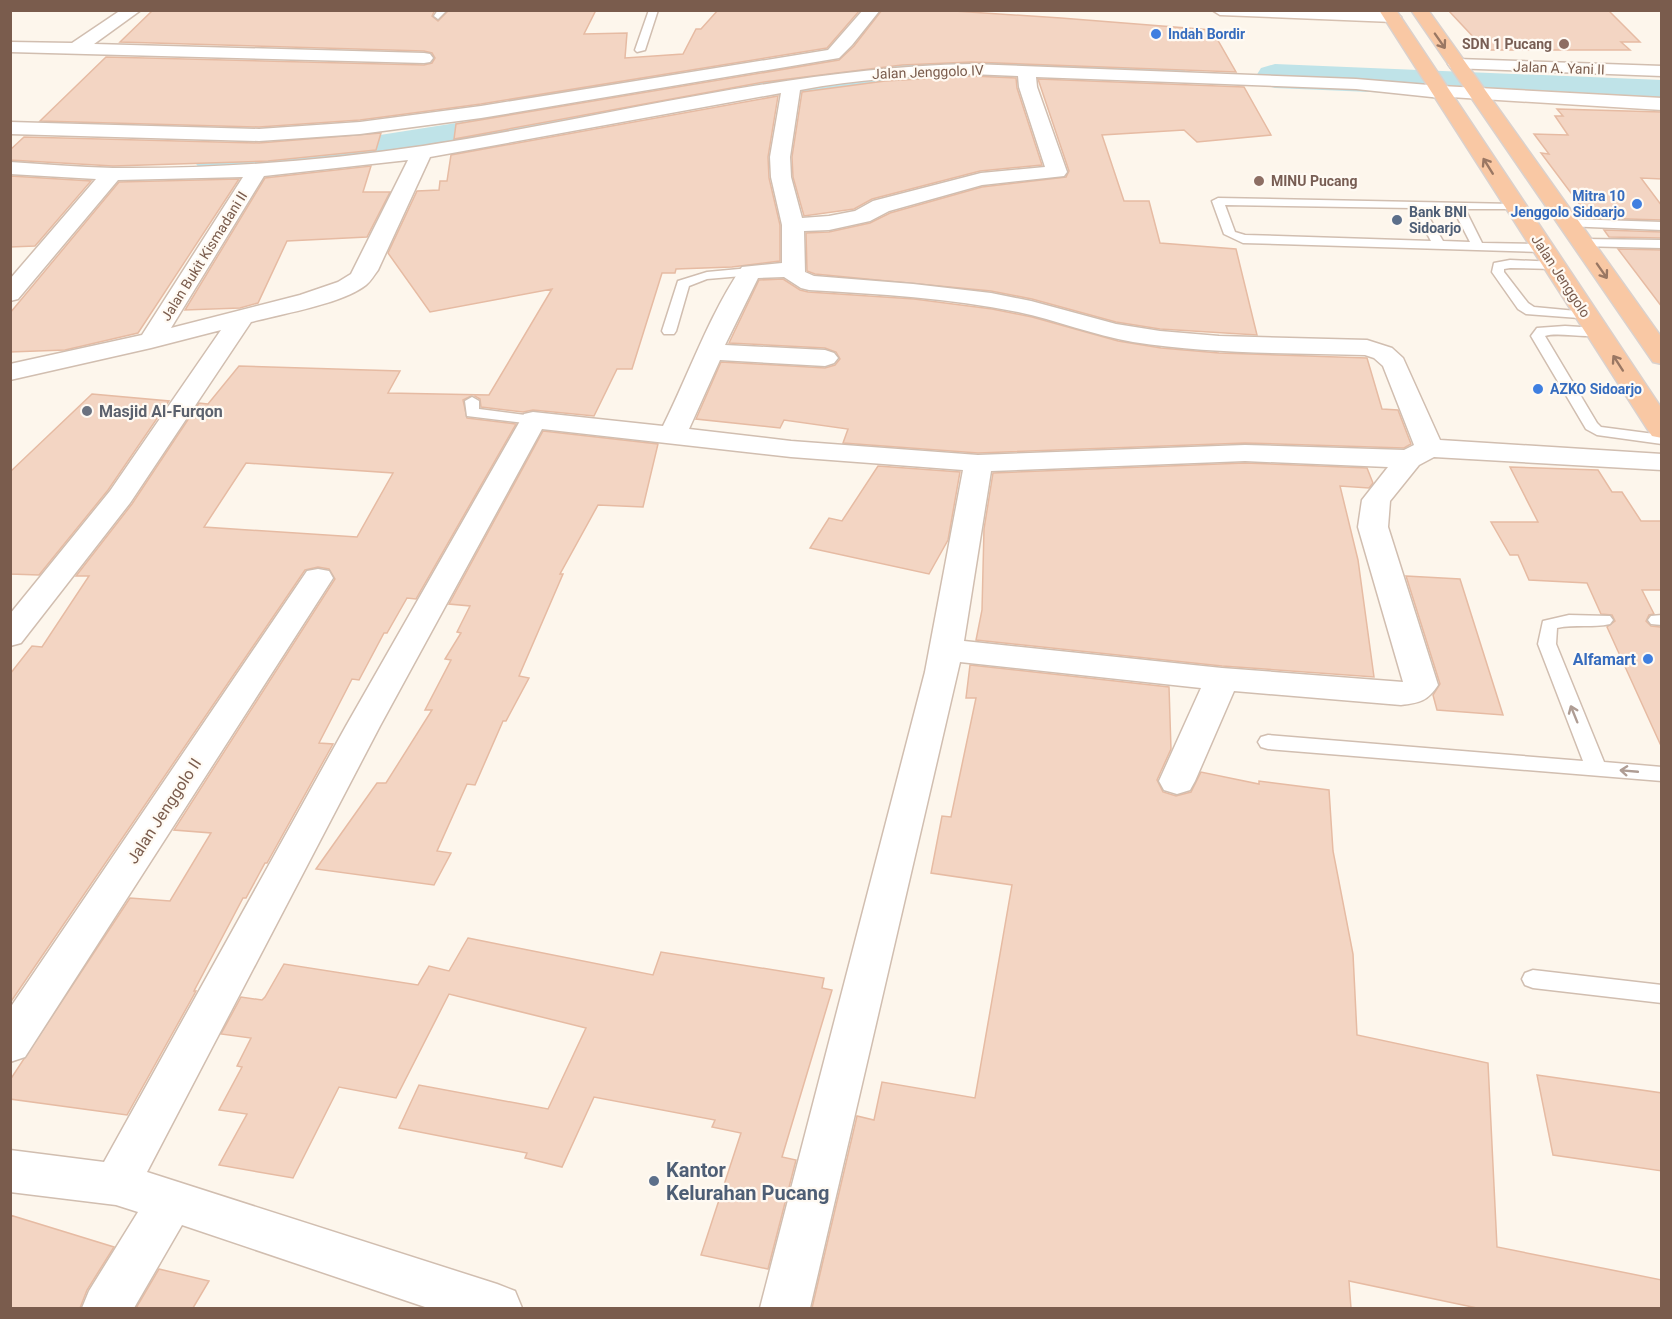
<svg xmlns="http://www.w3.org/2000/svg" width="1672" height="1319" viewBox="0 0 1672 1319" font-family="Roboto,sans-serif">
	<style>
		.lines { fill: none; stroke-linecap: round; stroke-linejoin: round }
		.river { fill: #bfe3e8; fill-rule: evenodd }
		.building { fill: #f3d5c3; stroke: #e6bba3; stroke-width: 1.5; fill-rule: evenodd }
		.service-casing { stroke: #d1beb0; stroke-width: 3 }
		.minor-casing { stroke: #d1beb0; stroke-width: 3 }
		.secondary-casing { stroke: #d6c0b0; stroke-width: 3 }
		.trunk-casing { stroke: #dad1cd; stroke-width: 3 }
		.service { fill: #fff; fill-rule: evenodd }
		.minor { fill: #fff; fill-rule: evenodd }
		.secondary { fill: #fff; fill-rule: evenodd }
		.trunk { fill: #f9c8a4; fill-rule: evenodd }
		.oneway { stroke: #9a7763 }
		.oneway2 { stroke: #af9d94 }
		.shop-dot { fill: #3f7fe0; stroke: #fffaf3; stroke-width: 2 }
		.education-dot { fill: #8d6e63; stroke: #fffaf3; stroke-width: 2 }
		.service-dot { fill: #5c6f8a; stroke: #fffaf3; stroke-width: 2 }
		.worship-dot { fill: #6b7280; stroke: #fffaf3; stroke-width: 2 }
		.labels { text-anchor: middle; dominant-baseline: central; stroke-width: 4.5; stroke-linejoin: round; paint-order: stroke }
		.far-shop-label { font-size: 14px; font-weight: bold; fill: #366cbe; stroke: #fffaf3; text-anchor: start }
		.far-education-label { font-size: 14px; font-weight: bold; fill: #785e54; stroke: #fffaf3; text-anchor: end }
		.far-street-label { font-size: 14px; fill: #7a5c4d; stroke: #fffaf3 }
		.far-service-label { font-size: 14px; font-weight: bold; fill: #4e5e75; stroke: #fffaf3; text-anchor: start }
		.worship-label { font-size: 16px; font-weight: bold; fill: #5b616d; stroke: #fffaf3; text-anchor: start }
		.shop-label { font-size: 16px; font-weight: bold; fill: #366cbe; stroke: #fffaf3; text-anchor: end }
		.street-label { font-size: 16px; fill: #7a5c4d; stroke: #fffaf3 }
		.near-service-label { font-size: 20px; font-weight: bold; fill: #4e5e75; stroke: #fffaf3; text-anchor: start }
	</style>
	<rect width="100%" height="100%" fill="#fdf6ec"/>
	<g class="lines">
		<path class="river" d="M 939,54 L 1015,54 L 1167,61 L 1181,64 L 1186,72 L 1181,80 L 1167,83 L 1015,76 L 901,79 L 756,98 L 489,144 L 353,164 L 243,173 L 215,173 L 200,169 L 193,160 L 200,151 L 215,147 L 298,144 L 380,135 L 809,67 Z
			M 1275,64 L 1662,80 L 1662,104 L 1275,88 L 1261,84 L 1256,76 L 1261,68 Z"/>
	</g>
	<path class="building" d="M 153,10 L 435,10 L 432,16 L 438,21 L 449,10 L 596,10 L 584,34 L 627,33 L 625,58 L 683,54 L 696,29 L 701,29 L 718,10 L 860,10 L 827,48 L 481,104 L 360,120 L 259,127 L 40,121 L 106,57 L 424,65 L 432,63 L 435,58 L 432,53 L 424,51 L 120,42 Z
		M 882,10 L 939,10 L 1061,18 L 1212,30 L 1236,72 L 971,62 L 902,65 L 764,82 L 454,139 L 456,124 L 839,60 L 854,46 Z
		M 1448,10 L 1608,10 L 1640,42 L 1621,42 L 1630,50 L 1489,50 L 1482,42 L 1478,42 Z
		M 971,76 L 1016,78 L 1017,88 L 1042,165 L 980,171 L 872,199 L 854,209 L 804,216 L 793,177 L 792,157 L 802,92 L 885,81 Z
		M 1038,79 L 1244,87 L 1271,135 L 1197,142 L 1184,130 L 1102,135 L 1124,201 L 1149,201 L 1160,243 L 1236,249 L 1257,335 L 1160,329 L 1116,322 L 1032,299 L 991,291 L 815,274 L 807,271 L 806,233 L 829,232 L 870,223 L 890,213 L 982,187 L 1066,177 L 1069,171 Z
		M 778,96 L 768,157 L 769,178 L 780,225 L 780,261 L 732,267 L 676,269 L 675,273 L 662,273 L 632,369 L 617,369 L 594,416 L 533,410 L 523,412 L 481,407 L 480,399 L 473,395 L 463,400 L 467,418 L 516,424 L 416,599 L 407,598 L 387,633 L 384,633 L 359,680 L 352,679 L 319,743 L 333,744 L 267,863 L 265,863 L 246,898 L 243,898 L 194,991 L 196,991 L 127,1115 L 10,1099 L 10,1080 L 130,898 L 170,901 L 211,833 L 174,830 L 335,579 L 329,569 L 318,567 L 305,570 L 10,1003 L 10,674 L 32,646 L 42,647 L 89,576 L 76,576 L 132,504 L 199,403 L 208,404 L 239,366 L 400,371 L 388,393 L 489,395 L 552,289 L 430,312 L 388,253 L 417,191 L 439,190 L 440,181 L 447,181 L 451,155 ZM 246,463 L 393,473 L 357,537 L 204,527 Z
		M 1557,109 L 1662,112 L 1662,179 L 1641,178 L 1662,206 L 1662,220 L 1594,218 L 1588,209 L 1583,209 L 1541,153 L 1549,154 L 1534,134 L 1568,135 L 1555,116 L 1563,116 Z
		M 381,133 L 376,150 L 268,161 L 113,166 L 10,160 L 10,150 L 24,137 L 259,143 Z
		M 371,166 L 363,192 L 390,192 L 367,237 L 287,241 L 258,303 L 240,308 L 185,310 L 265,178 Z
		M 10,176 L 91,181 L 35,246 L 10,247 Z
		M 239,179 L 138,333 L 65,350 L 10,352 L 10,313 L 119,182 Z
		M 1604,230 L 1662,232 L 1662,238 L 1609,237 Z
		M 1618,249 L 1662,250 L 1662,307 Z
		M 783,279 L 800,290 L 808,292 L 914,299 L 992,309 L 1032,317 L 1118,341 L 1161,348 L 1219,353 L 1367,358 L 1382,409 L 1398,410 L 1411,444 L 1404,448 L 1245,443 L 978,453 L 843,443 L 848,429 L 784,420 L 780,428 L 696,419 L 721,362 L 825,368 L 835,365 L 840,359 L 836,352 L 825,348 L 729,343 L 759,280 Z
		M 92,394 L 169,401 L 108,490 L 39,575 L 10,574 L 10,472 Z
		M 543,431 L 658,444 L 643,507 L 598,505 L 560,574 L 563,574 L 519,676 L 529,678 L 506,721 L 503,721 L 475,785 L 467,784 L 437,851 L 451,853 L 434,885 L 316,869 L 377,783 L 386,783 L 432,710 L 425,710 L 451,660 L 445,659 L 461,633 L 457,632 L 470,606 L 449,604 Z
		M 1245,463 L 1367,468 L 1373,483 L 1369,488 L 1340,486 L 1358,560 L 1374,677 L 1222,666 L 976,640 L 982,610 L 984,529 L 993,473 Z
		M 878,466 L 960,472 L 948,540 L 929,574 L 810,548 L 829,518 L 842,521 Z
		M 1510,467 L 1598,470 L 1612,492 L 1622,492 L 1641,521 L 1662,521 L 1662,590 L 1642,590 L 1654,614 L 1649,615 L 1646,621 L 1651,626 L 1660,627 L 1662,629 L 1662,748 L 1607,627 L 1615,621 L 1612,615 L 1601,614 L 1587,583 L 1529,580 L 1518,555 L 1510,555 L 1491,522 L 1538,522 Z
		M 1406,576 L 1460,579 L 1503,715 L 1437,710 L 1433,695 L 1440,684 Z
		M 970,665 L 1169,687 L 1171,749 L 1157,780 L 1163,792 L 1176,796 L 1191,792 L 1201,772 L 1259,784 L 1259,781 L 1329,790 L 1333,851 L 1353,954 L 1357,1035 L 1488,1063 L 1497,1247 L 1662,1280 L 1662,1308 L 1477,1308 L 1349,1281 L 1351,1308 L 812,1308 L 857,1116 L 874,1120 L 882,1082 L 975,1098 L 1012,885 L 931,873 L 942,816 L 951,817 L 976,698 L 966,698 Z
		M 468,938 L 653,975 L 661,952 L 824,978 L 822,988 L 832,990 L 782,1157 L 796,1160 L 768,1269 L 701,1255 L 741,1133 L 712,1127 L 715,1120 L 594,1097 L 562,1167 L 525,1158 L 527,1153 L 399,1128 L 419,1085 L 548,1109 L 586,1028 L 449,994 L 396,1098 L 339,1087 L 293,1178 L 219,1165 L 247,1114 L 219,1110 L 242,1067 L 237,1066 L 251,1038 L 221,1034 L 241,997 L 262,1000 L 265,997 L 284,964 L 418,985 L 429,966 L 449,971 Z
		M 1537,1075 L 1662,1093 L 1662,1171 L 1553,1155 Z
		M 10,1215 L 114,1247 L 87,1290 L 80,1308 L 10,1308 Z
		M 159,1269 L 209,1281 L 193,1308 L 136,1308 Z"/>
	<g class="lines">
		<defs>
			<path id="service" d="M 438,10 L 447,10 L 438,19 L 434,16 Z
				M 649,10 L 658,10 L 645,50 L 637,52 L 635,50 Z
				M 1218,198 L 1514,204 L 1520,207 L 1518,209 L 1465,209 L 1482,243 L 1542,244 L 1548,248 L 1542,252 L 1243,243 L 1224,234 L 1212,201 ZM 1225,205 L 1413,208 L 1431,241 L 1245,235 L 1235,232 ZM 1424,209 L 1453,209 L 1470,242 L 1443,241 Z
				M 1569,219 L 1662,222 L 1662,230 L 1565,226 L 1563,223 Z
				M 1582,239 L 1662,240 L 1662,248 L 1578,246 L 1576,243 Z
				M 1510,260 L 1558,262 L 1560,265 L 1558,268 L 1554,269 L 1510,268 L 1504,269 L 1504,272 L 1528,303 L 1534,307 L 1587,312 L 1592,313 L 1594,316 L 1592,319 L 1526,314 L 1518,309 L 1492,272 L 1494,263 Z
				M 750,268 L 756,272 L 754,275 L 707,279 L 689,286 L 676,331 L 674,334 L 664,334 L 662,331 L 678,281 L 707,272 Z
				M 1565,326 L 1597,328 L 1604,332 C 1593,341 1560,331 1545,336 L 1597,423 L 1601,427 L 1662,435 L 1662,444 L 1597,435 L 1586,429 L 1531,336 L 1537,328 Z
				M 472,397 L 479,401 L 479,409 L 533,416 L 540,420 L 533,424 L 467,416 L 465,401 Z
				M 1569,615 L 1610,616 L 1613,620 L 1610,624 C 1593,628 1575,624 1557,628 L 1556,644 L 1604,762 L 1662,767 L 1662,781 L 1268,749 L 1261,747 L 1258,742 L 1261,737 L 1268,735 L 1583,761 L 1538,644 L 1543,621 Z
				M 1662,615 L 1662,625 L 1651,624 L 1648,620 L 1651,616 Z
				M 1533,970 L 1662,985 L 1662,1003 L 1533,988 L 1525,985 L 1522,979 L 1525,973 Z"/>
			<path id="minor" d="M 121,10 L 141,10 L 94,44 L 424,53 L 430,54 L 433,58 L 430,62 L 424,63 L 10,52 L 10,42 L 72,43 Z
				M 863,10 L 880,10 L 852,45 L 839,58 L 481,118 L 360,134 L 259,141 L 10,134 L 10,122 L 259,129 L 360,122 L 481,106 L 828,50 Z
				M 1457,59 L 1662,66 L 1662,76 L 1451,68 L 1448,64 L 1451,60 Z
				M 971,64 L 1356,79 L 1441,86 L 1448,88 L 1450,92 L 1448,96 L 1441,98 L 1356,89 L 1036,77 L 1037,87 L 1067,172 L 1064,176 L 982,185 L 889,211 L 870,221 L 829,230 L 804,231 L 805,272 L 814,276 L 913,284 L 991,293 L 1031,301 L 1116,324 L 1160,331 L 1219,336 L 1367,340 L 1392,348 L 1403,358 L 1440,440 L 1662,454 L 1662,470 L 1434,457 L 1419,465 L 1390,501 L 1388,527 L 1438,685 C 1428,701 1419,703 1401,705 L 1234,691 L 1195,781 L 1190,790 L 1177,794 L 1164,790 L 1159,781 L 1201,688 L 960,662 L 810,1308 L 760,1308 L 925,672 L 963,470 L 791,457 L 542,429 L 380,726 L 147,1172 L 497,1284 L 515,1291 L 522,1308 L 428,1308 L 182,1225 L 134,1308 L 82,1308 L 89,1291 L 138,1212 L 116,1205 L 10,1192 L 10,1150 L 104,1162 L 346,726 L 524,414 L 533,412 L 663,426 C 689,374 709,315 742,267 L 782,263 L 782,225 L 771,177 L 770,157 L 781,93 L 430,157 L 378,270 C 374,275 371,281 366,285 C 342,304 281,314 251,322 L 130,503 L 21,643 L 10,646 L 10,614 L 110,491 L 221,330 L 151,348 L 10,380 L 10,364 L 142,335 L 243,177 L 118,180 L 18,299 L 10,301 L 10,279 L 96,179 L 10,174 L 10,162 C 44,164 79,167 113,168 C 216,169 321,161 423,146 C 605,118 786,68 971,64 ZM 971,74 L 1018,76 L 1019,87 L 1045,167 L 981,173 L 873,201 L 855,211 L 829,216 L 802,218 L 791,177 L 790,157 L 800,90 C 856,79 914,76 971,74 ZM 408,160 L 351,274 L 338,282 L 300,295 L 171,328 L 264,176 ZM 784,277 L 801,288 L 809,290 C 879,294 949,298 1018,312 C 1056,320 1093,335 1133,342 C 1209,354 1287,353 1365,355 L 1374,358 L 1383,366 L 1414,445 L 1404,450 L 1245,445 L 978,455 L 791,441 L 689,429 L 720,360 L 825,366 L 834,363 L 838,358 L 834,353 L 825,350 L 725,345 L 758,278 ZM 1245,461 L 1388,467 L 1362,500 L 1358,527 L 1403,682 L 1222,668 L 964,641 L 991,471 Z
				M 318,569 L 329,571 L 333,578 L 25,1057 L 10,1062 L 10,1008 L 307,571 Z"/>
			<path id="secondary" d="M 1212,10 L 1354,10 L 1393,12 L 1401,17 L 1393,22 L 1220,15 Z
				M 1441,86 L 1662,98 L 1662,110 L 1434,96 L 1432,92 L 1434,88 Z"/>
			<path id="trunk" d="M 1379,10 L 1396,10 L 1662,409 L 1662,438 L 1652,436 L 1648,430 Z
				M 1411,10 L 1428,10 L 1662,338 L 1662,364 L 1653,362 Z"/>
		</defs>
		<use href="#service" class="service-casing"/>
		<use href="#minor" class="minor-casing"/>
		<use href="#secondary" class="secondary-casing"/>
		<use href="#trunk" class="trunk-casing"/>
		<use href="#service" class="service"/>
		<use href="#minor" class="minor"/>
		<use href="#secondary" class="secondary"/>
		<use href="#trunk" class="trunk"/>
	</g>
	<defs><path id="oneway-shaft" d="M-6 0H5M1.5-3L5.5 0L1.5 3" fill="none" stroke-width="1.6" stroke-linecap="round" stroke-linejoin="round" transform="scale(1.5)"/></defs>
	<g class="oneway">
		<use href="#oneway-shaft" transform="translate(1440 41) rotate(55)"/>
		<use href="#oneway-shaft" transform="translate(1488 166) rotate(-122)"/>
		<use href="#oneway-shaft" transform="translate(1602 271) rotate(55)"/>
		<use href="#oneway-shaft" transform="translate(1618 363) rotate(-123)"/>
	</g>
	<g class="oneway2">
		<use href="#oneway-shaft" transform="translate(1574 714) rotate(-112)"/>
		<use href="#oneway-shaft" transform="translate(1629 771) rotate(-175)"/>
	</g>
	<g class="shop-dot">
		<circle cx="1156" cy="34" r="6"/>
		<circle cx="1637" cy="204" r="6"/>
		<circle cx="1538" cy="389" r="6"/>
		<circle cx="1648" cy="659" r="6"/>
	</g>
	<g class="education-dot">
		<circle cx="1564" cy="44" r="6"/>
		<circle cx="1259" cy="181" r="6"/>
	</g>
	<g class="service-dot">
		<circle cx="1397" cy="220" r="6"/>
		<circle cx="654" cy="1181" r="6"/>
	</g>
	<circle class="worship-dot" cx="87" cy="411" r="6"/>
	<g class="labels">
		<g class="far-shop-label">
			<text x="1168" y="34">Indah Bordir</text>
			<text x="1625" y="196" text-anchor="end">Mitra 10<tspan x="1625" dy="16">Jenggolo Sidoarjo</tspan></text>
			<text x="1550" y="389">AZKO Sidoarjo</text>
		</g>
		<g class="far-education-label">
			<text x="1552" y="44">SDN 1 Pucang</text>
			<text x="1271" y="181" text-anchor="start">MINU Pucang</text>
		</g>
		<g class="far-street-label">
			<text transform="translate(1559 68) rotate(2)">Jalan A. Yani II</text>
			<text transform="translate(928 72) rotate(-2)">Jalan Jenggolo IV</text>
			<text transform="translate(204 256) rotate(-58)">Jalan Bukit Kismadani II</text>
			<text transform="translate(1561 276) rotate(57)">Jalan Jenggolo</text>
		</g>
		<g class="far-service-label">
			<text x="1409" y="212">Bank BNI<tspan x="1409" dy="16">Sidoarjo</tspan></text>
		</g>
		<g class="worship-label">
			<text x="99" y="411">Masjid Al-Furqon</text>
		</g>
		<g class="shop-label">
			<text x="1636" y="659">Alfamart</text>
		</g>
		<g class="street-label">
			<text transform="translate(164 811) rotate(-57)">Jalan Jenggolo II</text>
		</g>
		<g class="near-service-label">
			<text x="666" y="1170">Kantor<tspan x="666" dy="23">Kelurahan Pucang</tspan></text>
		</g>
	</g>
	<rect width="1672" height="1319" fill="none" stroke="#7a5c4d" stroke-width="24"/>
</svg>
